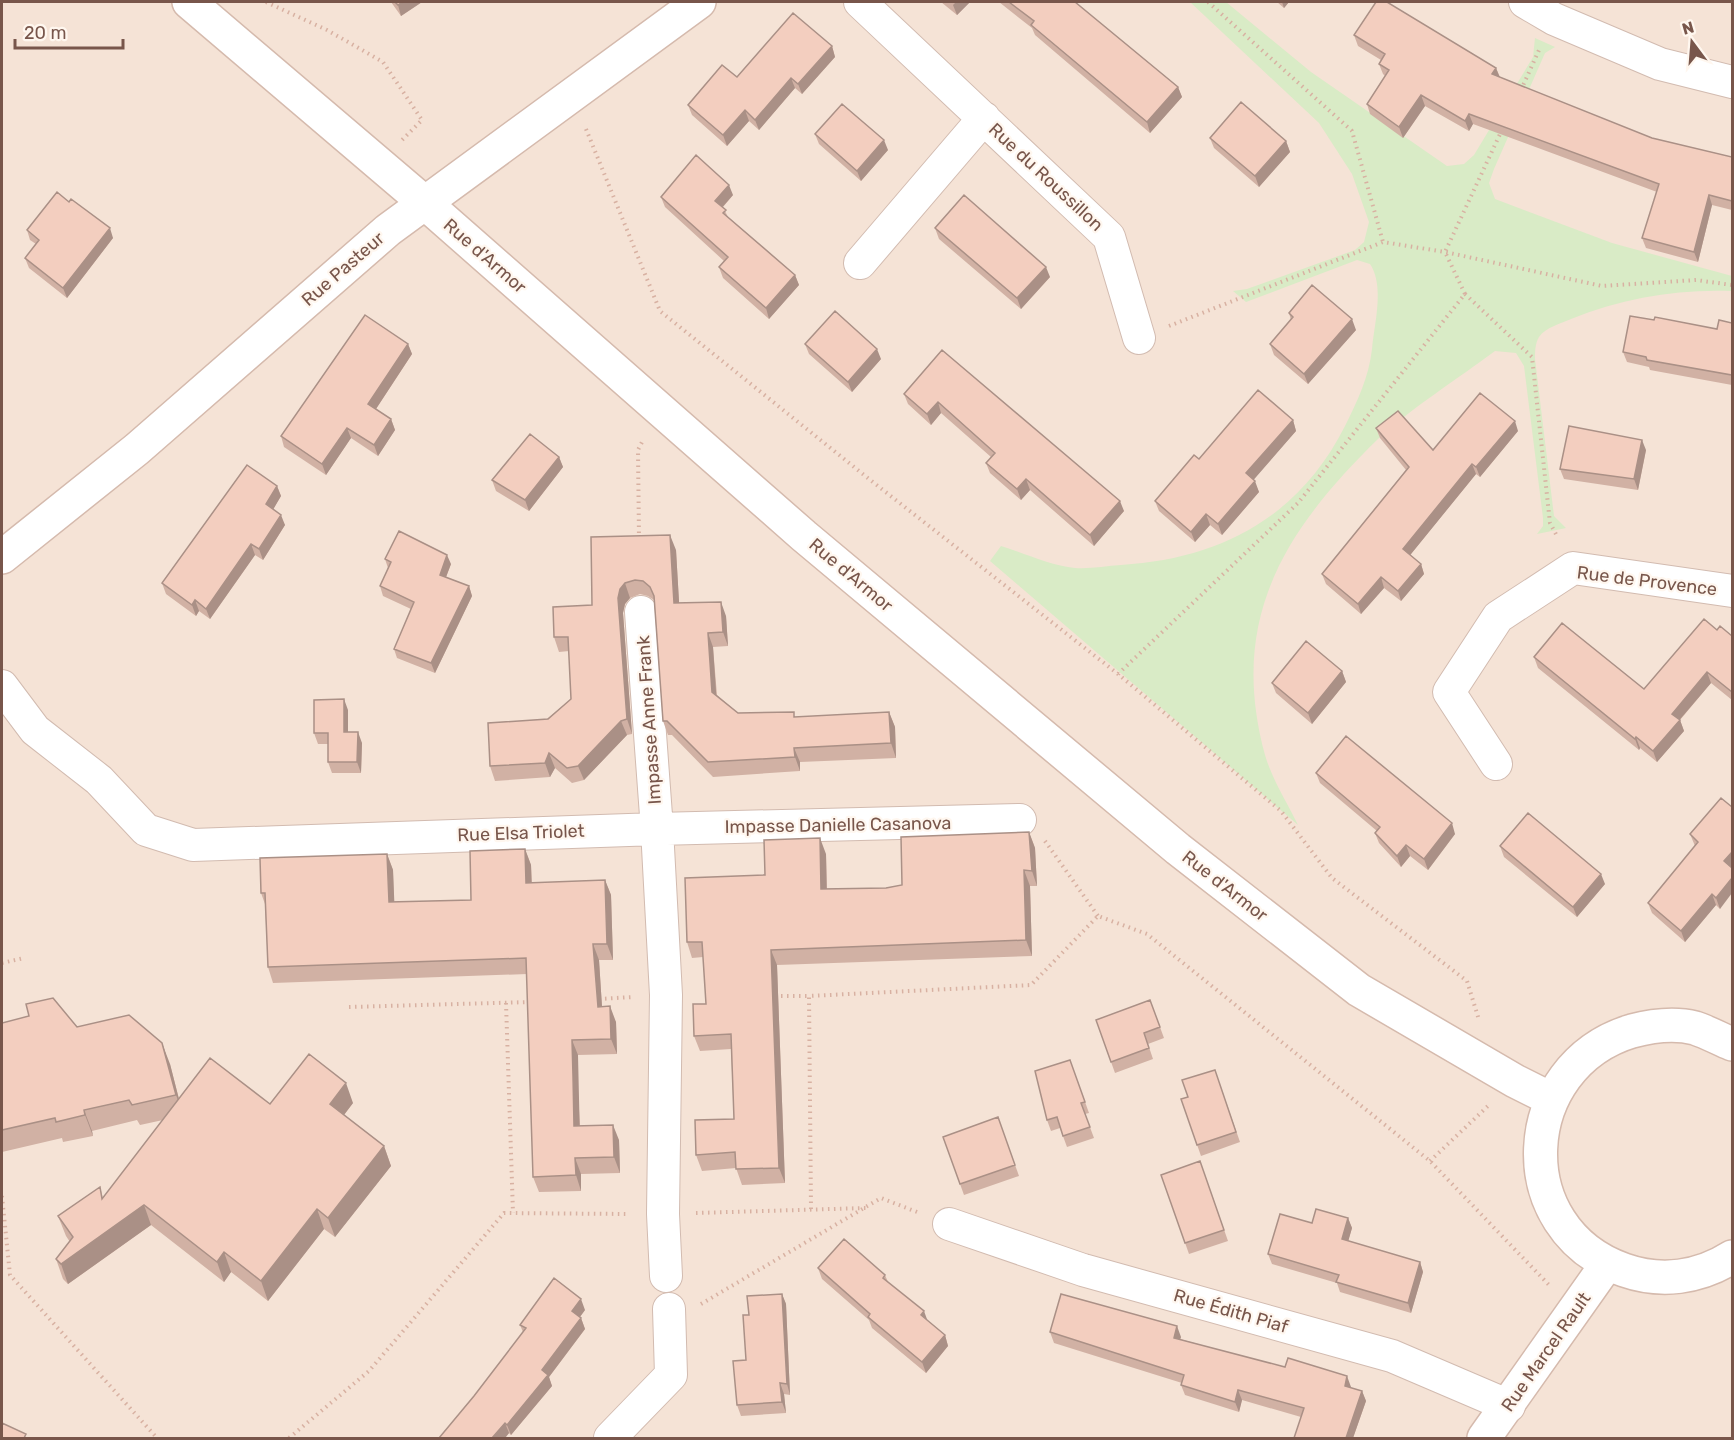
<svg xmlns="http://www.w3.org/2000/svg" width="1734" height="1440" viewBox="0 0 1734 1440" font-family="Rubik,sans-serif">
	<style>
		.residential { fill: #f5e3d6 }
		.green { fill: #d9ebc6 }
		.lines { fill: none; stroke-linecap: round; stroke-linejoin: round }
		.street-casing { stroke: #d2bbb0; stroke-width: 34 }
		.secondary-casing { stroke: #d5baad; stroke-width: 36 }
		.path { stroke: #d8b1a2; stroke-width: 4; stroke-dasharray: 1.5 4.5; stroke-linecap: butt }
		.street { stroke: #fff; stroke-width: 32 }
		.secondary { stroke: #fff; stroke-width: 33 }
		.wall { fill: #d1b1a4 }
		.shaded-wall { fill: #aa9086 }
		.building { fill: #f3cebf; stroke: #aa9086; stroke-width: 1.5 }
		.labels { text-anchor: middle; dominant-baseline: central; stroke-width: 4.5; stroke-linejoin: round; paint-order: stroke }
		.street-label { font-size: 18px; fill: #78564b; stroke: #fff7ef }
	</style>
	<rect width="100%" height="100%" fill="#fdf2e8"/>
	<path class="residential" d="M 2,2 L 1732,2 L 1732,1438 L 2,1438 Z"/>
	<path class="green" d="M 1190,2 L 1226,2 L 1311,72 L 1447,166 L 1464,164 L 1474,155 L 1533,57 L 1535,38 L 1555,47 L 1545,53 L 1494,169 L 1489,183 L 1495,199 L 1612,243 L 1732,276 L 1732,291 C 1676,289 1623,298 1571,319 C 1560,324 1546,327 1539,337 C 1535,343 1535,353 1535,359 L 1554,516 L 1566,528 L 1537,534 L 1543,526 L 1543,518 L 1524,366 L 1516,353 L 1495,351 C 1459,378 1410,409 1378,439 C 1284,531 1228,619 1265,755 C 1272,779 1287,802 1298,825 L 990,561 L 1001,546 C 1024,553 1051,566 1075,568 C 1090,569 1106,566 1121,565 C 1221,559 1299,517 1345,426 C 1357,402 1369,377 1372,349 C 1374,325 1385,286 1370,264 L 1357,260 L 1246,302 L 1233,291 L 1247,289 L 1355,250 L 1364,242 L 1369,222 L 1352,174 L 1319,123 Z"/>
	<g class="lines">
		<defs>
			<path id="street" d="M 860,2 L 1109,237 L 1139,338
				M 1525,2 L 1554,19 L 1660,64 L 1732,82
				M 860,263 L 984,118
				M 641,612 L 657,829 L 1020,820
				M 2,686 L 35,730 L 99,780 L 146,830 L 193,845 L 657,829 L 666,995 L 663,1214 L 666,1276
				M 1496,764 L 1449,692 L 1498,617 L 1573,568 L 1732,591
				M 949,1224 L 1083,1270 L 1392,1356 L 1509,1406
				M 610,1438 L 671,1375 L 669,1309"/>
			<path id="secondary" d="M 189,2 L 425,203 L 804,536 L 1178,849 L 1359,990 L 1515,1081 L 1551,1099
				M 2,557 L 137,449 L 388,230 L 699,2
				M 1732,1044 C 1720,1039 1707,1032 1695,1028 C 1675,1023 1651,1026 1632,1031 C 1516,1066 1507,1229 1624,1270 C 1661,1283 1699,1278 1732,1257
				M 1484,1438 L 1607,1264"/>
		</defs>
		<use href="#street" class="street-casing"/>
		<use href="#secondary" class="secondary-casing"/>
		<path class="path" d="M 266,2 L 327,30 L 383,62 L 422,120 L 402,140
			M 1208,2 L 1352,131 L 1383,242
			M 1521,90 L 1539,50
			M 586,129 L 660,311 L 869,479 L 1118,674 L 1281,811 L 1332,878 L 1467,981 L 1479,1020
			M 1465,294 L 1532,357 L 1550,523 L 1558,538
			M 1169,326 L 1383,242 L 1445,252 L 1602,286 L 1696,280 L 1732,285
			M 639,539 L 638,450 L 643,440
			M 1118,674 L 1298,503 L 1465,294 L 1445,252 L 1501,132
			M 1045,841 L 1098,916
			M 2,963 L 24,958
			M 775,996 L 809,996
			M 599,999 L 633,997
			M 506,1003 L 513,1213
			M 349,1007 L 531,1002
			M 1430,1161 L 1489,1105
			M 2,1196 L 10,1275 L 157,1438
			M 811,1209 L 809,996 L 1031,985 L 1098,916 L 1147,934 L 1430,1161 L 1550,1286
			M 696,1213 L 866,1208
			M 701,1304 L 881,1198 L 917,1212
			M 289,1438 L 369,1371 L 504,1213 L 628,1214"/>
		<use href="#street" class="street"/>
		<use href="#secondary" class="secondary"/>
	</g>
	<path class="wall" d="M 391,2 L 422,2 L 401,16 Z
		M 941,2 L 970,2 L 957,15 Z
		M 999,2 L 1075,2 L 1178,87 L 1182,97 L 1150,133 L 1035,35 L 1032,28 Z
		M 1277,2 L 1289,2 L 1284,8 Z
		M 1354,35 L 1496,68 L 1500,77 L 1652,138 L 1732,157 L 1732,210 L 1712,205 L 1698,262 L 1646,248 L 1642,238 L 1657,192 L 1473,124 L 1469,131 L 1425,106 L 1403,138 L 1370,114 L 1367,104 L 1385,76 L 1383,74 L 1379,64 L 1381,60 L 1358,46 Z
		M 832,46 L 835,57 L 802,94 L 795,88 L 759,130 L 749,121 L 727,146 L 692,115 L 688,105 L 737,77 Z
		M 815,134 L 888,150 L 861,181 L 819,144 Z
		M 1210,138 L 1286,141 L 1290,152 L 1259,187 L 1214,148 Z
		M 733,195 L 723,207 L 728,217 L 795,275 L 799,285 L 769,319 L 723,278 L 719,267 L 724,261 L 665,207 L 661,197 Z
		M 69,202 L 113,238 L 67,298 L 29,268 L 25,258 L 36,244 L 30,240 L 27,230 Z
		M 935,228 L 1050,277 L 1021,309 L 939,239 Z
		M 1289,313 L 1356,330 L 1308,384 L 1274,355 L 1270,344 L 1291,320 Z
		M 1732,323 L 1732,385 L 1650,370 L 1649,367 L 1627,362 L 1623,352 L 1717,329 Z
		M 408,344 L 412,354 L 376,409 L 391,419 L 395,430 L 378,456 L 351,438 L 326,475 L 284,447 L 281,436 Z
		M 805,344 L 881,359 L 852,392 L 809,354 Z
		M 942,350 L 1124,511 L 1094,546 L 1030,490 L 1021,500 L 990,473 L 986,463 L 991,457 L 941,413 L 931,425 L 908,404 L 904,394 Z
		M 1293,420 L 1296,431 L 1253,479 L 1259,492 L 1222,535 L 1210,525 L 1195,542 L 1159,511 L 1155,501 L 1199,459 Z
		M 1376,428 L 1433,450 L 1518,431 L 1480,477 L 1476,474 L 1410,555 L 1421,564 L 1424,574 L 1401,601 L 1384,588 L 1361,614 L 1326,584 L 1322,574 L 1406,470 L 1380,438 Z
		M 1646,450 L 1638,490 L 1564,479 L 1560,469 Z
		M 559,457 L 563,467 L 529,511 L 496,491 L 492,480 Z
		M 277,486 L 281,496 L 273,509 L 285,525 L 263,560 L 255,555 L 210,619 L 199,611 L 196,616 L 166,594 L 162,583 Z
		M 676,550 L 679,603 L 726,616 L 728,646 L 713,647 L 717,695 L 738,713 L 795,717 L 889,712 L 895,727 L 896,758 L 800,762 L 800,771 L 713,777 L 672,735 L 668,735 L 663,721 L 654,600 L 648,596 L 640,594 L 630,598 L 625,604 L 623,613 L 632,734 L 627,735 L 584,780 L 572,783 L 555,768 L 550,777 L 495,781 L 490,766 L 571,699 L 569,651 L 559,652 L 554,637 L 592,605 Z
		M 385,559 L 451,564 L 446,577 L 469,586 L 472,596 L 435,673 L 397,658 L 394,649 L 411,609 L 383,596 L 380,586 L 388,568 Z
		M 1717,630 L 1732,636 L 1732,700 L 1711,683 L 1680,720 L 1684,731 L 1657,762 L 1640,748 L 1639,750 L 1538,668 L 1534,657 L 1644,689 Z
		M 1342,671 L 1346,682 L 1312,724 L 1276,693 L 1272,683 Z
		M 348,710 L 348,732 L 362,743 L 361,773 L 332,773 L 328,762 L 328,744 L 318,744 L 314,733 Z
		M 1316,773 L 1455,834 L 1428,870 L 1410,856 L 1401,867 L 1379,843 L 1375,833 L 1377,831 L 1320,783 Z
		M 1732,807 L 1732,867 L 1720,909 L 1716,905 L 1685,942 L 1652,913 L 1648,903 L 1695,846 L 1690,834 Z
		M 1029,832 L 1035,848 L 1037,886 L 1030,886 L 1032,956 L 777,965 L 785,1183 L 742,1185 L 736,1168 L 702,1171 L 696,1155 L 734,1119 L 731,1049 L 700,1051 L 694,1036 L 706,1004 L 703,957 L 692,958 L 687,942 L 765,875 L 826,854 L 827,889 L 886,888 L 902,885 Z
		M 1500,846 L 1605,884 L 1577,917 L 1504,857 Z
		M 525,849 L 531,865 L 532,883 L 605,880 L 611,895 L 613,960 L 599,960 L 602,1007 L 616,1022 L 617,1054 L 578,1055 L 578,1092 L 580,1126 L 619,1140 L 620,1173 L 581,1174 L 581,1191 L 539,1192 L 533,1177 L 527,974 L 273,983 L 268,967 L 265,904 L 261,893 L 387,854 L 393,870 L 394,902 L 471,900 Z
		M 1150,1000 L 1164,1038 L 1148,1044 L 1153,1059 L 1115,1073 L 1096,1020 Z
		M 2,1023 L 77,1027 L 170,1064 L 179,1099 L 270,1104 L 353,1103 L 344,1115 L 384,1146 L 391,1166 L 335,1237 L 324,1229 L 268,1301 L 231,1272 L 224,1282 L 151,1225 L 68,1284 L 63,1279 L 56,1259 L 70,1242 L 66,1236 L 58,1216 L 100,1187 L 103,1198 L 163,1120 L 140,1125 L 137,1120 L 92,1131 L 93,1136 L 63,1142 L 62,1138 L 2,1152 Z
		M 1070,1060 L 1089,1113 L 1085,1114 L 1094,1138 L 1067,1147 L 1060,1128 L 1051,1131 L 1047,1120 Z
		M 1215,1070 L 1240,1142 L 1201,1156 L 1181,1099 L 1188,1097 Z
		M 998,1117 L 1019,1176 L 964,1195 L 943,1137 Z
		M 1200,1161 L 1228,1241 L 1189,1254 L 1161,1175 Z
		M 1348,1218 L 1352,1228 L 1348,1241 L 1420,1262 L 1423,1272 L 1411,1313 L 1340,1292 L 1337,1283 L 1272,1264 L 1268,1254 L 1312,1223 Z
		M 818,1268 L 885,1275 L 888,1282 L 928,1321 L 945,1335 L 948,1346 L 926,1373 L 872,1328 L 869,1320 L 822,1279 Z
		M 782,1294 L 786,1304 L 790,1395 L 784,1394 L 786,1413 L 741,1416 L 737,1405 L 746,1360 L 749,1315 Z
		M 585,1310 L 580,1317 L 581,1318 L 585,1329 L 549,1377 L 552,1386 L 511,1435 L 509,1433 L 505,1438 L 439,1438 L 474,1396 L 523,1332 L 520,1325 Z
		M 1050,1332 L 1181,1337 L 1180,1339 L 1351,1387 L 1350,1388 L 1362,1391 L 1366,1401 L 1353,1438 L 1294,1438 L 1301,1417 L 1242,1400 L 1239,1412 L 1185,1395 L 1181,1385 L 1182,1383 L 1054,1343 Z"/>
	<path class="shaded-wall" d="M 403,2 L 422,2 L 401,16 L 398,5 Z
		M 956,2 L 970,2 L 957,15 L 953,5 Z
		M 1282,2 L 1289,2 L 1284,8 Z
		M 832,46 L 835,57 L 802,94 L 798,84 Z
		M 1496,68 L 1500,78 L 1492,74 Z
		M 791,78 L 795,88 L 759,130 L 755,120 Z
		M 1178,87 L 1182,97 L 1150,133 L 1147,122 Z
		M 1421,95 L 1425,106 L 1403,138 L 1399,127 Z
		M 745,110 L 749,121 L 727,146 L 723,135 Z
		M 1469,114 L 1473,124 L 1469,131 L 1465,121 Z
		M 884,140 L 888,150 L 861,181 L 857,171 Z
		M 1286,141 L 1290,152 L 1259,187 L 1255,176 Z
		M 729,185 L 733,195 L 719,211 L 715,201 Z
		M 1709,195 L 1712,205 L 1698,262 L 1694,252 Z
		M 110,228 L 113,238 L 67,298 L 63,288 Z
		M 1046,267 L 1050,277 L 1021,309 L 1017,298 Z
		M 795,275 L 799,285 L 769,319 L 766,308 Z
		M 1352,319 L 1356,330 L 1308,384 L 1304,374 Z
		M 408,344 L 412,354 L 372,415 L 368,404 Z
		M 877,349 L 881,359 L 852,392 L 848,382 Z
		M 938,402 L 941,413 L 931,425 L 927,414 Z
		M 391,419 L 395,430 L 378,456 L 374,445 Z
		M 1293,420 L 1296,431 L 1250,484 L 1246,473 Z
		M 1515,421 L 1518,431 L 1480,477 L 1476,467 Z
		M 347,428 L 351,438 L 326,475 L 322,464 Z
		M 1642,440 L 1646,450 L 1638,490 L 1634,479 Z
		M 559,457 L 563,467 L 529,511 L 525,500 Z
		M 1472,464 L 1476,474 L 1407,559 L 1403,549 Z
		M 1026,479 L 1030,490 L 1021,500 L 1017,489 Z
		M 1255,481 L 1259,492 L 1222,535 L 1218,524 Z
		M 277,486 L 281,496 L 270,515 L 266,504 Z
		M 1120,501 L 1124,511 L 1094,546 L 1090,535 Z
		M 1206,514 L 1210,525 L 1195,542 L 1191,532 Z
		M 281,515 L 285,525 L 263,560 L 259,549 Z
		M 670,535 L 676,550 L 680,618 L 674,603 Z
		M 251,544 L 255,555 L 210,619 L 206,609 Z
		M 447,555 L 451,564 L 443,585 L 440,575 Z
		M 1421,564 L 1424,574 L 1401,601 L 1398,591 Z
		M 1381,577 L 1384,588 L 1361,614 L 1358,604 Z
		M 625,583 L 630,598 L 625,604 L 623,613 L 632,734 L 627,719 L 618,598 L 620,589 Z
		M 469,586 L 472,596 L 435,673 L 431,663 Z
		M 195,600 L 199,611 L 196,616 L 192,605 Z
		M 721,602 L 726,616 L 728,646 L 723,632 Z
		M 708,633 L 713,647 L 717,706 L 712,692 Z
		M 1342,671 L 1346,682 L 1312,724 L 1308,713 Z
		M 1707,672 L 1711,683 L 1676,724 L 1672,714 Z
		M 344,699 L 348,710 L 348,743 L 344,732 Z
		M 889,712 L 895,727 L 896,758 L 891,743 Z
		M 1680,720 L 1684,731 L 1657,762 L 1653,751 Z
		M 621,721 L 627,735 L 584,780 L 578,766 Z
		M 358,732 L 362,743 L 361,773 L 357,762 Z
		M 1636,737 L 1640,748 L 1639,750 L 1635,739 Z
		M 794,748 L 800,762 L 800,771 L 795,757 Z
		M 549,753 L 555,768 L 550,777 L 545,763 Z
		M 1452,823 L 1455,834 L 1428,870 L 1424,859 Z
		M 1029,832 L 1035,848 L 1037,886 L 1032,871 Z
		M 820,838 L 826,854 L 827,905 L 821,889 Z
		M 1406,845 L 1410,856 L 1401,867 L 1397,856 Z
		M 525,849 L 531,865 L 532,899 L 526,883 Z
		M 1732,852 L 1732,867 L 1728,872 L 1724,861 Z
		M 387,854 L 393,870 L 395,918 L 389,902 Z
		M 1024,870 L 1030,886 L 1032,956 L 1026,940 Z
		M 1601,874 L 1605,884 L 1577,917 L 1573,907 Z
		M 1732,878 L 1732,893 L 1720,909 L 1716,898 Z
		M 605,880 L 611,895 L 613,960 L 607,944 Z
		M 1712,894 L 1716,905 L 1685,942 L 1681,931 Z
		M 593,944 L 599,960 L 603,1022 L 598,1007 Z
		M 771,950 L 777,965 L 785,1183 L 779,1168 Z
		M 610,1006 L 616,1022 L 617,1054 L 611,1039 Z
		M 572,1040 L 578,1055 L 580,1142 L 574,1126 Z
		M 162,1043 L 170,1064 L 183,1115 L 176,1095 Z
		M 346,1083 L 353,1103 L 337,1124 L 330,1104 Z
		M 84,1110 L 92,1131 L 93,1136 L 85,1115 Z
		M 613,1125 L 619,1140 L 620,1173 L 614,1157 Z
		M 384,1146 L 391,1166 L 335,1237 L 328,1218 Z
		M 575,1158 L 581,1174 L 581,1191 L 576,1175 Z
		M 144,1205 L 151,1225 L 68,1284 L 61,1264 Z
		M 317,1209 L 324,1229 L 268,1301 L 261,1281 Z
		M 1348,1218 L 1352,1228 L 1346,1249 L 1342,1239 Z
		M 224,1252 L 231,1272 L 224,1282 L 217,1262 Z
		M 1420,1262 L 1423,1272 L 1411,1313 L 1408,1303 Z
		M 782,1294 L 786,1304 L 790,1395 L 787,1384 Z
		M 581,1299 L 585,1310 L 576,1322 L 572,1311 Z
		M 924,1311 L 928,1322 L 921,1315 Z
		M 581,1318 L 585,1329 L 549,1377 L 552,1386 L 511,1435 L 507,1425 L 542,1370 Z
		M 1177,1326 L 1181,1337 L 1177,1348 L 1174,1338 Z
		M 945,1335 L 948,1346 L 926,1373 L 922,1362 Z
		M 1347,1376 L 1351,1387 L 1349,1397 L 1345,1386 Z
		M 780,1383 L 784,1394 L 786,1413 L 782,1402 Z
		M 1238,1390 L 1242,1400 L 1239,1412 L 1235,1402 Z
		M 1362,1391 L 1366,1401 L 1353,1438 L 1346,1438 Z
		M 505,1423 L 509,1433 L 505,1438 L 492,1438 Z"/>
	<path class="building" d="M 395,2 L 403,2 L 398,5 Z
		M 1009,2 L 1075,2 L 1178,87 L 1147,122 L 1031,25 L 1034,21 Z
		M 1376,2 L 1387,2 L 1496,68 L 1492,74 L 1652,138 L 1732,157 L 1732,201 L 1709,195 L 1694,252 L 1642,238 L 1659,184 L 1469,114 L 1465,121 L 1421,95 L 1399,127 L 1367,104 L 1389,70 L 1379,64 L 1385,54 L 1354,35 Z
		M 793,13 L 832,46 L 798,84 L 791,78 L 755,120 L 745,110 L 723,135 L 688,105 L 722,65 L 737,77 Z
		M 1241,102 L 1286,141 L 1255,176 L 1210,138 Z
		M 842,104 L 884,140 L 857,171 L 815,134 Z
		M 696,155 L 729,185 L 715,201 L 726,210 L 723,213 L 795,275 L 766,308 L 719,267 L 728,257 L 661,197 Z
		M 57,192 L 69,202 L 71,199 L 110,228 L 63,288 L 25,258 L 39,240 L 27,230 Z
		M 964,195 L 1046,267 L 1017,298 L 935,228 Z
		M 1312,285 L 1352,319 L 1304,374 L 1270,344 L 1293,317 L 1289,313 Z
		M 835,311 L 877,349 L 848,382 L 805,344 Z
		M 365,315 L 408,344 L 368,404 L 391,419 L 374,445 L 347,428 L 322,464 L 281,436 Z
		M 1630,316 L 1654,320 L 1655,317 L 1717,329 L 1719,320 L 1732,323 L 1732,375 L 1647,360 L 1646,357 L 1623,352 Z
		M 942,350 L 1120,501 L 1090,535 L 1026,479 L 1017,489 L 986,463 L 995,453 L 938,402 L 927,414 L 904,394 Z
		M 1258,390 L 1293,420 L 1246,473 L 1255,481 L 1218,524 L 1206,514 L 1191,532 L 1155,501 L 1194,455 L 1199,459 Z
		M 1480,393 L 1515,421 L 1476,467 L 1472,464 L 1403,549 L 1421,564 L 1398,591 L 1381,577 L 1358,604 L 1322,574 L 1409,467 L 1376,428 L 1398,411 L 1433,450 Z
		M 1569,426 L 1642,440 L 1634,479 L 1560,469 Z
		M 530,434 L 559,457 L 525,500 L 492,480 Z
		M 247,465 L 277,486 L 266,504 L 281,515 L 259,549 L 251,544 L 206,609 L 195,600 L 192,605 L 162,583 Z
		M 399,531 L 447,555 L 440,575 L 469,586 L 431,663 L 394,649 L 414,602 L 380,586 L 391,562 L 385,559 Z
		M 670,535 L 674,603 L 721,602 L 723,632 L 708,633 L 712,692 L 738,713 L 794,712 L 794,717 L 889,712 L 891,743 L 794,748 L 795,757 L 708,762 L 667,721 L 663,721 L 654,596 L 650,587 L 643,581 L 635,580 L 625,583 L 620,589 L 618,598 L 627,719 L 621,721 L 578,766 L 567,768 L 549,753 L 545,763 L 490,766 L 488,723 L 548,719 L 571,699 L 568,637 L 554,637 L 553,607 L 592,605 L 591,537 Z
		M 1704,619 L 1717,630 L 1720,626 L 1732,636 L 1732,692 L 1707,672 L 1672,714 L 1680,720 L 1653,751 L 1636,737 L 1635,739 L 1534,657 L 1562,623 L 1644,689 Z
		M 1306,641 L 1342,671 L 1308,713 L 1272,683 Z
		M 344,699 L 344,732 L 358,732 L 357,762 L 328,762 L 328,733 L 314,733 L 314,700 Z
		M 1346,736 L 1452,823 L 1424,859 L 1406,845 L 1397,856 L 1375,833 L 1380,827 L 1316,773 Z
		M 1721,798 L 1732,807 L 1732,852 L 1724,861 L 1732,868 L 1732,878 L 1716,898 L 1712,894 L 1681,931 L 1648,903 L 1698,842 L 1690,834 Z
		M 1528,813 L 1601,874 L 1573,907 L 1500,846 Z
		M 1029,832 L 1032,871 L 1024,870 L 1026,940 L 771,950 L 779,1168 L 736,1169 L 735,1152 L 696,1155 L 695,1120 L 734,1119 L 731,1034 L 694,1036 L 693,1004 L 706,1004 L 702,942 L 687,942 L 685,878 L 765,875 L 764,840 L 820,838 L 821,889 L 886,888 L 902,885 L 901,837 Z
		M 525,849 L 526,883 L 605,880 L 607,944 L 593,944 L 598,1007 L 610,1006 L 611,1039 L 572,1040 L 573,1076 L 574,1126 L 613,1125 L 614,1157 L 575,1158 L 576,1175 L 533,1177 L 526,958 L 268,967 L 265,893 L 261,893 L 260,858 L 387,854 L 389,902 L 471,900 L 470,851 Z
		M 53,998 L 77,1027 L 129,1015 L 162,1043 L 176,1095 L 132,1105 L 129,1100 L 84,1110 L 85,1115 L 56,1122 L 55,1118 L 2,1130 L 2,1023 L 29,1016 L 26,1004 Z
		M 1150,1000 L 1160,1027 L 1144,1033 L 1149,1048 L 1111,1062 L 1096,1020 Z
		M 309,1054 L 346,1083 L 330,1104 L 384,1146 L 328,1218 L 317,1209 L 261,1281 L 224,1252 L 217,1262 L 144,1205 L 61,1264 L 56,1259 L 73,1237 L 58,1216 L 100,1187 L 102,1199 L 210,1058 L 270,1104 Z
		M 1070,1060 L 1085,1102 L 1081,1103 L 1090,1127 L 1063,1136 L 1057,1117 L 1047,1120 L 1035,1071 Z
		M 1215,1070 L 1236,1132 L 1197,1145 L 1181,1099 L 1188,1097 L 1182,1080 Z
		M 998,1117 L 1015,1165 L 960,1184 L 943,1137 Z
		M 1200,1161 L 1224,1230 L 1185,1243 L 1161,1175 Z
		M 1316,1209 L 1348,1218 L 1342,1239 L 1420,1262 L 1408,1303 L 1336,1282 L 1339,1275 L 1268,1254 L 1280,1214 L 1312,1223 Z
		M 844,1239 L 885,1275 L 883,1278 L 924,1311 L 921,1315 L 945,1335 L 922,1362 L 868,1317 L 870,1314 L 818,1268 Z
		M 554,1278 L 581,1299 L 572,1311 L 581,1318 L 542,1370 L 548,1375 L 507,1425 L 505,1423 L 492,1438 L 439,1438 L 474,1396 L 526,1328 L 520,1325 Z
		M 782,1294 L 787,1384 L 780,1383 L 782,1402 L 737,1405 L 733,1361 L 746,1360 L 743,1315 L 749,1315 L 747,1296 Z
		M 1061,1294 L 1177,1326 L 1174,1338 L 1285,1367 L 1288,1358 L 1347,1376 L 1345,1386 L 1362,1391 L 1346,1438 L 1294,1438 L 1304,1408 L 1238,1390 L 1235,1402 L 1181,1385 L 1184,1375 L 1050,1332 Z
		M 2,1423 L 26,1434 L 24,1438 L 2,1438 Z"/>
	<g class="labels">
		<g class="street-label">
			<text transform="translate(1046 177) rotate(43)">Rue du Roussillon</text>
			<text transform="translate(485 256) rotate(41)">Rue d'Armor</text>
			<text transform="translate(343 269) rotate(-41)">Rue Pasteur</text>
			<text transform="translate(851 575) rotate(40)">Rue d'Armor</text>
			<text transform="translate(1647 581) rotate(7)">Rue de Provence</text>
			<text transform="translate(649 720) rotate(-94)">Impasse Anne Frank</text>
			<text transform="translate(838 825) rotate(-1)">Impasse Danielle Casanova</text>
			<text transform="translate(521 833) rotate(-2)">Rue Elsa Triolet</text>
			<text transform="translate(1225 886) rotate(38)">Rue d'Armor</text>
			<text transform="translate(1231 1311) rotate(16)">Rue Édith Piaf</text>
			<text transform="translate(1546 1352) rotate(-55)">Rue Marcel Rault</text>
		</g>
	</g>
	<rect width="1734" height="1440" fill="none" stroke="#78564b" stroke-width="6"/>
	<g transform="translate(1692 42) rotate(344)" stroke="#fff7ef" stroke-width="4.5" paint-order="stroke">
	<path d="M0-4.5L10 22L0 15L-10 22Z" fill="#78564b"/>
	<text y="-9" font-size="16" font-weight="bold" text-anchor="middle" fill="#78564b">N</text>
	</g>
	<path d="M15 39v9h108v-9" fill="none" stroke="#78564b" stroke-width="3"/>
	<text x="24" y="39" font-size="18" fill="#78564b" stroke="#fff7ef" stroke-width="4.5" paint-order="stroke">20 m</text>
</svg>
